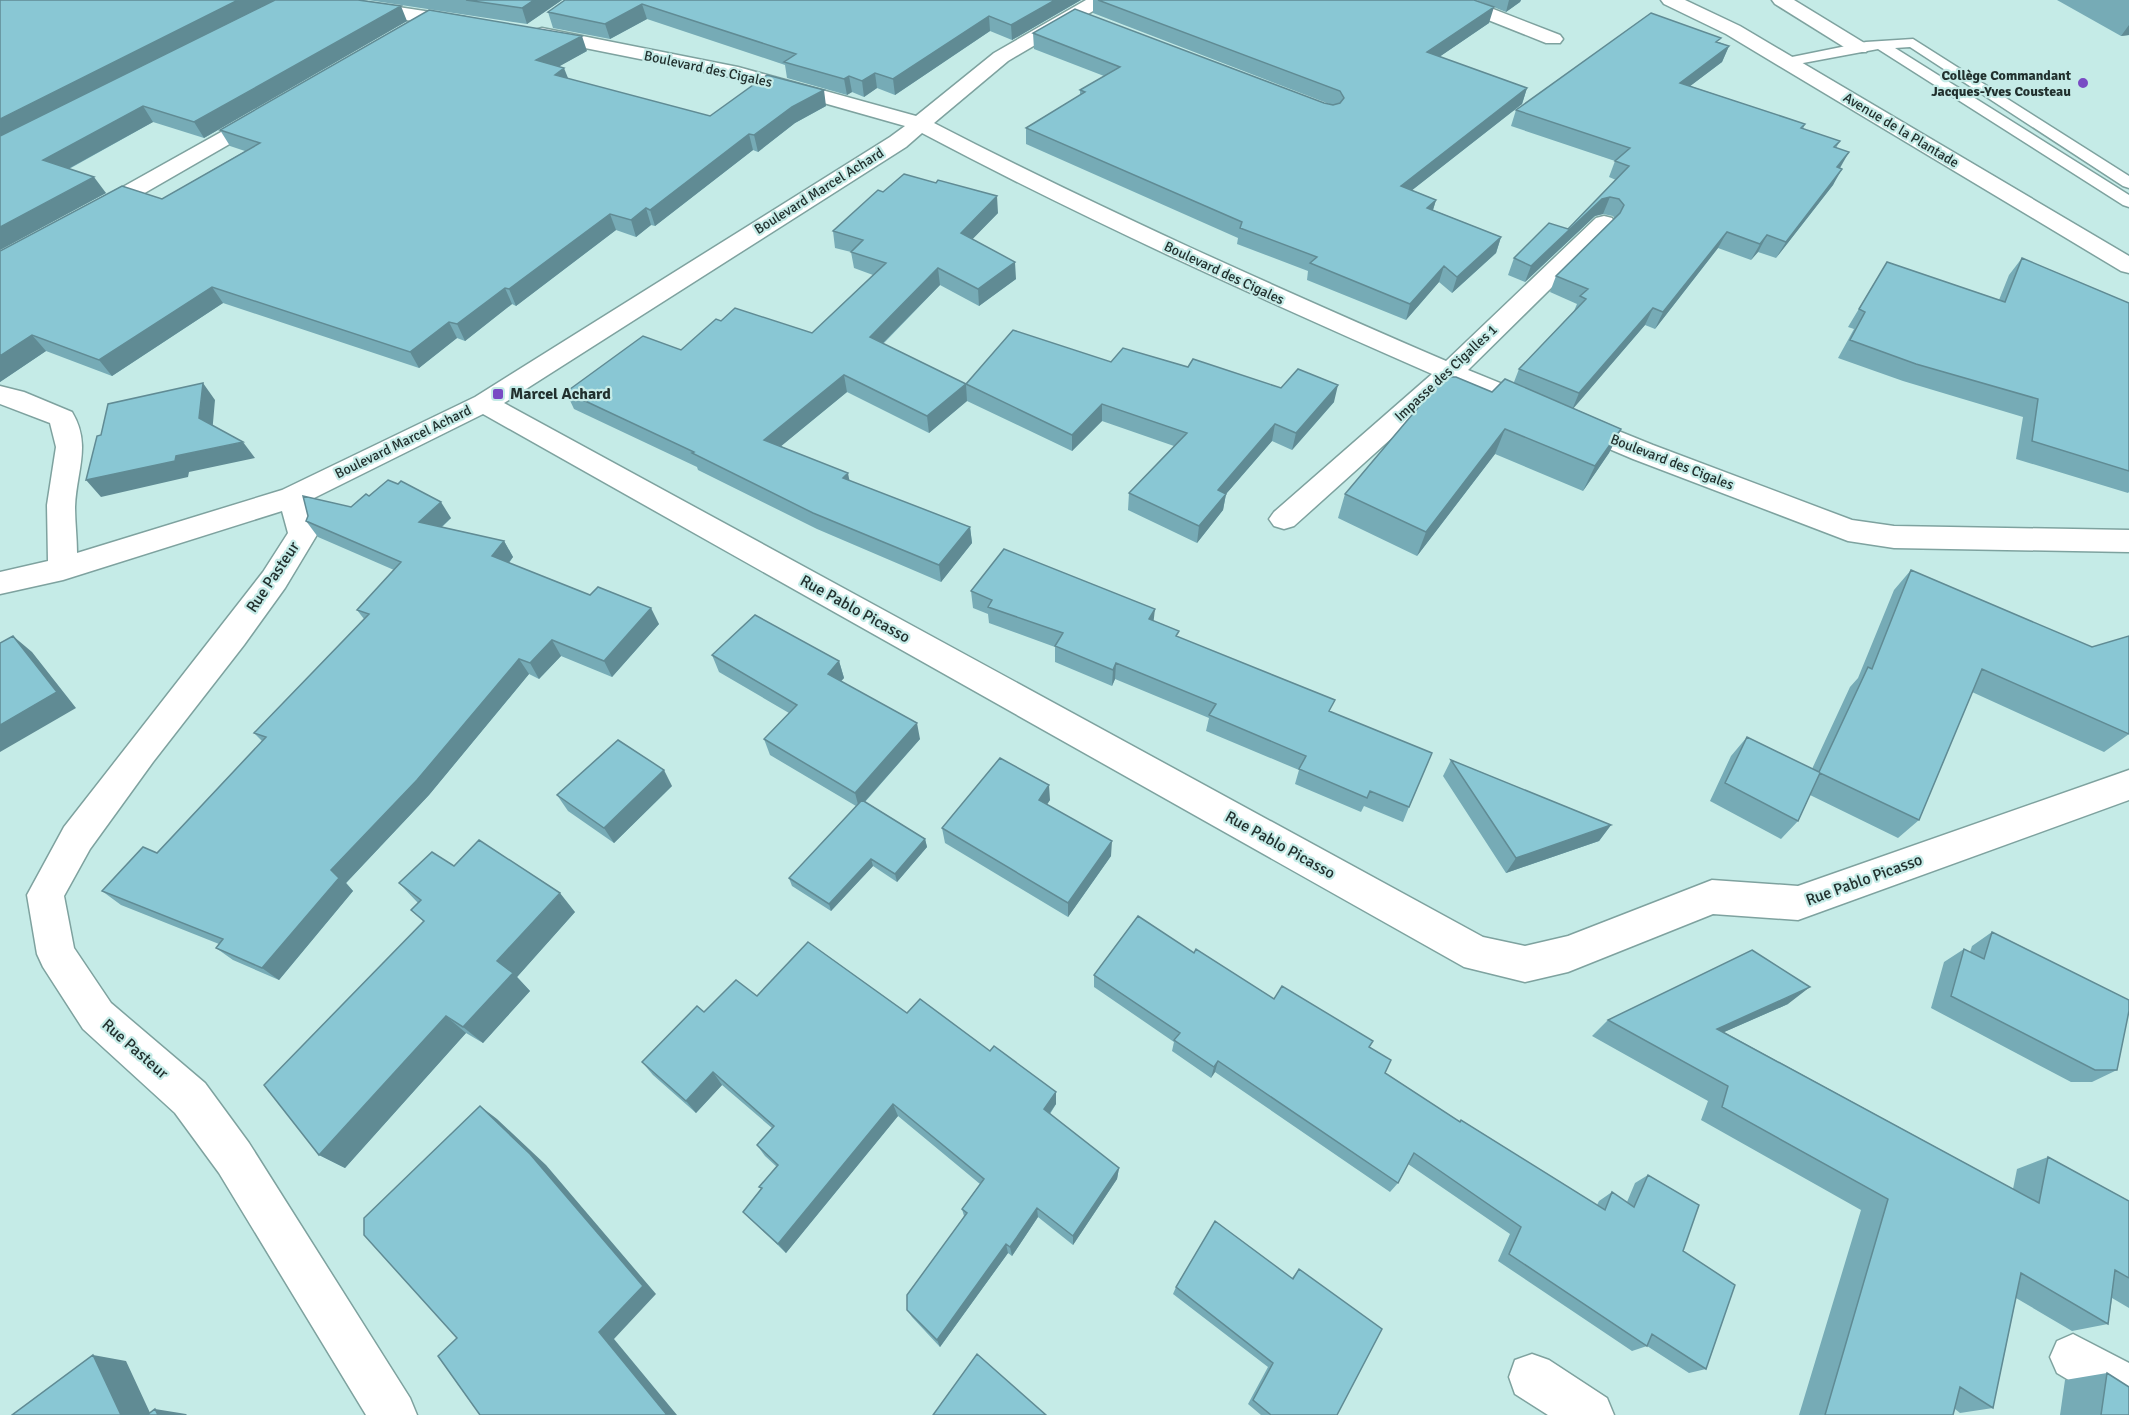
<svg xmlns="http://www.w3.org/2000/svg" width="2129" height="1415" viewBox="0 0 2129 1415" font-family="Signika,sans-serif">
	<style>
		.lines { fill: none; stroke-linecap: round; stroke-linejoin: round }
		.service-casing { stroke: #7ea29f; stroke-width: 3 }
		.pedestrian-casing { stroke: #7ea29f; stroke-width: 3 }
		.minor-casing { stroke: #7ea29f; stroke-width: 3 }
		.service { fill: #fff; fill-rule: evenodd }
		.pedestrian { fill: #fff; fill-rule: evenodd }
		.minor { fill: #fff; fill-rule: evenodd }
		.wall { fill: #76abb6 }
		.shaded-wall { fill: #608b94 }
		.building { fill: #89c7d4; stroke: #608b94; stroke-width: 1.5 }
		.poi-dot { fill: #794bc4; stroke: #c5ebe7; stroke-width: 2 }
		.labels { text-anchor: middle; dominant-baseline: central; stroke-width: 4.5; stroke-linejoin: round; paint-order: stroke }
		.far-street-label { font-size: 14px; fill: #21302e; stroke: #c5ebe7 }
		.far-poi-label { font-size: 14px; font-weight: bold; fill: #21302e; stroke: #c5ebe7; text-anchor: end }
		.poi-label { font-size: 16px; font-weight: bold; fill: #21302e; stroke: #c5ebe7; text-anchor: start }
		.street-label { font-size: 16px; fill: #21302e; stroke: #c5ebe7 }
	</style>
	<rect width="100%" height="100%" fill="#c5ebe7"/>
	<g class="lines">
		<defs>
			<path id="service" d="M 1913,39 L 2129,176 L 2129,188 L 2123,186 L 1910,47 L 1895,48 L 2129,195 L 2129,207 L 2123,205 L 1878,49 L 1787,66 L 1780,62 L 1787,58 L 1866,42 Z"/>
			<path id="pedestrian" d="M 1772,0 L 1794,0 L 1866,44 L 1869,48 L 1866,52 L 1852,52 L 1775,4 Z"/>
			<path id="minor" d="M 307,0 L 352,0 L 464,17 L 471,19 L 473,23 L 471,27 L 464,29 L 316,6 L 310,4 Z
				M 1086,0 L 1108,0 L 1105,4 L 1008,61 L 934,123 C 1102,210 1273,286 1446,361 L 1596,218 L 1604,216 L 1612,218 L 1615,223 L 1612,228 L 1468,370 L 1653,445 L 1852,520 L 1894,526 L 2129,530 L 2129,552 L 1894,548 L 1848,541 L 1633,459 L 1453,383 L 1294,526 L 1284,529 L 1274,526 L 1269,519 L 1274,512 L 1432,374 C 1259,298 1088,221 922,133 L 906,147 L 504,403 L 1483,937 L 1525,946 L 1568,936 L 1712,880 L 1798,886 L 2129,770 L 2129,800 L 1798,920 L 1713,914 L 1568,972 L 1525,982 L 1464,967 L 483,414 L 308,501 L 318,533 L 285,588 L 244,645 L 153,762 L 90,849 L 64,896 L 74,948 L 111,1003 L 205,1083 L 249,1143 L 410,1398 L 417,1415 L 366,1415 L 219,1173 L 175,1113 L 83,1029 L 43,967 L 37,954 L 27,895 L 64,827 L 263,572 L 288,533 L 282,511 L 63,580 L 0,594 L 0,572 L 48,561 L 47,505 L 56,447 L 50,423 L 0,404 L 0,386 L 24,392 L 72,412 C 92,445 76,472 75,507 C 75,522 77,538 77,553 L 282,490 L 475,397 L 890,137 L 905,126 L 735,78 L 535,38 L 532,34 L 535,30 L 542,28 L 738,67 L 916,116 L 994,53 Z
				M 1445,0 L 1470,0 L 1560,35 L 1563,39 L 1560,43 L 1546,43 L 1448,4 Z
				M 1661,0 L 1685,0 L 1740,26 L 2129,256 L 2129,273 L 2121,271 L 1726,34 L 1664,4 Z
				M 264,110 L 271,112 L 274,116 L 271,120 L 103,217 L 95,219 L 87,217 L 84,212 L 87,207 L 257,112 Z
				M 2073,1334 L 2129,1363 L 2129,1413 L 2112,1406 L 2057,1373 L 2050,1357 L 2057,1341 Z
				M 1532,1354 L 1549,1360 L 1607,1398 L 1614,1415 L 1548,1415 L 1515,1394 L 1509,1377 L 1515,1360 Z"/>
		</defs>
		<use href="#service" class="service-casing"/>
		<use href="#pedestrian" class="pedestrian-casing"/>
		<use href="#minor" class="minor-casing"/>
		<use href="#service" class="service"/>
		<use href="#pedestrian" class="pedestrian"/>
		<use href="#minor" class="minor"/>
	</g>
	<path class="wall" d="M 0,0 L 407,21 L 204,138 L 153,122 L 69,169 L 106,193 L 0,250 Z
		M 368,0 L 562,0 L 527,24 Z
		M 565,0 L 1081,0 L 1012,40 L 990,31 L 895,95 L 877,88 L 864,97 L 852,92 L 847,95 L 787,78 L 785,65 L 647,19 L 610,39 L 553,28 L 548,12 Z
		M 1093,0 L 1474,0 L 1489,23 L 1439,57 L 1527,88 L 1522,104 L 1412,190 L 1436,200 L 1433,210 L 1501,237 L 1496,253 L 1452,293 L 1439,282 L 1406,320 L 1307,280 L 1308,271 L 1237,244 L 1238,238 L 1026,144 L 1026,128 L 1080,95 L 1080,90 L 1104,76 L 1034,49 L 1033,33 L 1332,105 L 1093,13 Z
		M 1476,0 L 1521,0 L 1520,2 L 1506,12 Z
		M 2057,0 L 2129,0 L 2129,35 L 2121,36 Z
		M 1719,42 L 1729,46 L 1722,62 L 1690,86 L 1805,124 L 1803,129 L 1840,141 L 1836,148 L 1840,168 L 1833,185 L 1776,258 L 1758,252 L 1751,260 L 1718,248 L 1655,329 L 1645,325 L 1573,408 L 1621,429 L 1609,453 L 1583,491 L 1495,454 L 1417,556 L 1338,518 L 1345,494 L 1492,392 L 1514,382 L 1519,369 L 1574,311 L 1577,304 L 1550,292 L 1556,276 L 1615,219 L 1613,216 L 1603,214 L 1595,216 L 1525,282 L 1508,275 L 1514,258 L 1568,229 L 1616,180 L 1609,177 L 1615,161 L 1511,126 L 1516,110 Z
		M 587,51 L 559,66 L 568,79 L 710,116 L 826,106 L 795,123 L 758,152 L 753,150 L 655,226 L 651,225 L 636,237 L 616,230 L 516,306 L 512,304 L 465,341 L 457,338 L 419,368 L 223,303 L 112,376 L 46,351 L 0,382 L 0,251 L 162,199 L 245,151 L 230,146 L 220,130 Z
		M 883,192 L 998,213 L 972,239 L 1016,279 L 979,306 L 940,285 L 883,344 L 966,384 L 1111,362 L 1188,367 L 1281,388 L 1334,402 L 1292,450 L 1272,441 L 1226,494 L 1223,510 L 1197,543 L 1128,510 L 1129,493 L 1174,446 L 1102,421 L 1072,451 L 967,401 L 929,433 L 847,392 L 781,446 L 850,481 L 970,527 L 972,543 L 941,582 L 817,529 L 698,470 L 697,467 L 574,409 L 566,392 L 681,350 L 721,321 L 812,333 L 873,275 L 854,268 L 851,252 L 835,248 L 833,231 Z
		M 2022,258 L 2129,303 L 2129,492 L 2128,493 L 2016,459 L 2023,417 L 1903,381 L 1838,358 L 1854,329 L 1848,327 L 1887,262 L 1999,300 L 2009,275 Z
		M 369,496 L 451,518 L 442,527 L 504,541 L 513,557 L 509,563 L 659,624 L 612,677 L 561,656 L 539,679 L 529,674 L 429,795 L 346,883 L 353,891 L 279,980 L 233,960 L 216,948 L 219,944 L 121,905 L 102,891 L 157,853 L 262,741 L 254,733 L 364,619 L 357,610 L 394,570 L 318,537 L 306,521 L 351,507 Z
		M 1911,570 L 2129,734 L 2104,752 L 1972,692 L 1919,820 L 1898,838 L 1810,795 L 1798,821 L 1781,839 L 1710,801 L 1731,756 L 1747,737 L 1812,769 L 1850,687 L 1858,678 L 1894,590 Z
		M 971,591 L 1154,621 L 1179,637 L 1331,712 L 1409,807 L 1403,822 L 1364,806 L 1361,812 L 1295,784 L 1299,770 L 1206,731 L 1209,718 L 1115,679 L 1112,686 L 1055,662 L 1055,647 L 989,623 L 988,614 L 973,608 Z
		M 712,655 L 839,661 L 844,678 L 841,681 L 920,739 L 865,802 L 925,839 L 927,847 L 897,882 L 873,866 L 831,911 L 792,886 L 789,878 L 856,806 L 770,755 L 764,739 L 789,713 L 719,672 Z
		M 1451,760 L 1611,825 L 1599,841 L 1506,873 L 1443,776 Z
		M 672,786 L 614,843 L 568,811 L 557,795 Z
		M 1050,800 L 1047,804 L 1111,856 L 1068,917 L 945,843 L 942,828 Z
		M 454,866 L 575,912 L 517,977 L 530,991 L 483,1043 L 466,1033 L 345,1168 L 319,1155 L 423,921 L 411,910 L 418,903 L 399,883 Z
		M 1992,932 L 2117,1070 L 2092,1082 L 2071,1082 L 1931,1008 L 1944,962 L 1964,949 L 1970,952 L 1972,946 Z
		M 1194,953 L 1274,999 L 1369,1047 L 1385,1073 L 1460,1122 L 1597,1205 L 1599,1201 L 1612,1192 L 1627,1202 L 1635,1183 L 1648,1175 L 1683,1251 L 1706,1369 L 1689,1373 L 1647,1346 L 1632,1351 L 1498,1261 L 1510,1234 L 1408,1164 L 1398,1183 L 1390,1192 L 1215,1072 L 1211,1078 L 1172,1051 L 1174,1042 L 1094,987 L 1094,975 Z
		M 757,996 L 907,1013 L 1056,1104 L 1050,1114 L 1119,1168 L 1117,1179 L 1073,1245 L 1038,1217 L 1012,1256 L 1008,1253 L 940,1347 L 912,1317 L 907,1310 L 964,1216 L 962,1209 L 980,1184 L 898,1116 L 786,1253 L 743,1212 L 761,1189 L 759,1187 L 777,1167 L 765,1156 L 757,1145 L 772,1128 L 722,1085 L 696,1113 L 653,1075 L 642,1062 L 704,1012 Z
		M 1788,1004 L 1724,1032 L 2013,1189 L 2017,1169 L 2048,1157 L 2129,1201 L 2129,1308 L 2112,1298 L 2108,1324 L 2072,1331 L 2016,1298 L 1993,1408 L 1960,1413 L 1955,1409 L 1953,1415 L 1799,1415 L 1861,1210 L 1701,1120 L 1708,1101 L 1592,1036 L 1608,1020 Z
		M 1299,1269 L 1337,1415 L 1261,1415 L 1248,1404 L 1268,1367 L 1173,1294 L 1176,1287 L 1292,1278 Z
		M 2107,1373 L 2129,1415 L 2060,1415 L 2065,1380 Z"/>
	<path class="shaded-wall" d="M 238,0 L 276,0 L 0,141 L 0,119 Z
		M 534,0 L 562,0 L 527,24 L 522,8 Z
		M 1055,0 L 1081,0 L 1012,40 L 1011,25 Z
		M 1509,0 L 1521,0 L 1520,2 L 1506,12 Z
		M 642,4 L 647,19 L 610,39 L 605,24 Z
		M 401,6 L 407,21 L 204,138 L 194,122 Z
		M 1494,7 L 1489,23 L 1423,68 L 1427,52 Z
		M 989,16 L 990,31 L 895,95 L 893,79 Z
		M 2129,25 L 2129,35 L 2121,36 Z
		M 582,36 L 587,51 L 542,76 L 536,60 Z
		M 1729,46 L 1722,62 L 1673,99 L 1680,83 Z
		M 564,68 L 570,83 L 555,75 Z
		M 875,73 L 877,88 L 864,97 L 862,81 Z
		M 849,76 L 852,92 L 847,95 L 844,79 Z
		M 1527,88 L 1522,104 L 1397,202 L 1401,186 Z
		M 824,90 L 826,106 L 795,123 L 758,152 L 754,135 L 792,107 Z
		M 143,106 L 153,122 L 55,176 L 43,160 Z
		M 749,134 L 753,150 L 655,226 L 650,210 Z
		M 1849,152 L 1840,168 L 1837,167 Z
		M 1842,169 L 1833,185 L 1776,258 L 1786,242 Z
		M 94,177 L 106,193 L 0,250 L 0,227 Z
		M 997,196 L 998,213 L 962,250 L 961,233 Z
		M 1610,197 L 1603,214 L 1595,216 L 1525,282 L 1531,266 L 1602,199 Z
		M 1436,200 L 1431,216 L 1427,208 Z
		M 646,208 L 651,225 L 636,237 L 631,220 Z
		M 610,214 L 616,230 L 516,306 L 509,289 Z
		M 1727,232 L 1718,248 L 1655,329 L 1663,312 Z
		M 1767,235 L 1758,252 L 1751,260 L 1760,244 Z
		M 1501,237 L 1496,253 L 1452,293 L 1457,277 Z
		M 1015,262 L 1016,279 L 979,306 L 978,289 Z
		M 1444,266 L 1439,282 L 1406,320 L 1410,304 Z
		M 938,268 L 940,285 L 872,354 L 870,337 Z
		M 212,287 L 223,303 L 112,376 L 99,360 Z
		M 505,288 L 512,304 L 465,341 L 457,324 Z
		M 1653,308 L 1645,325 L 1572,410 L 1579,393 Z
		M 449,322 L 457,338 L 419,368 L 410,352 Z
		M 32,335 L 46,351 L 0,382 L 0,356 Z
		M 844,375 L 847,392 L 769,456 L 764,440 Z
		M 203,383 L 215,400 L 212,434 L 199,418 Z
		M 966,384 L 967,401 L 929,433 L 927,416 Z
		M 1338,385 L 1334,402 L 1292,450 L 1296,433 Z
		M 1102,404 L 1102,421 L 1072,451 L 1072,435 Z
		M 1275,424 L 1272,441 L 1226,494 L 1223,510 L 1197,543 L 1199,526 L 1218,490 Z
		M 1505,429 L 1495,454 L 1417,556 L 1426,532 Z
		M 1621,429 L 1609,453 L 1583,491 L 1595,466 Z
		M 243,442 L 255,458 L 189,472 L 188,477 L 101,497 L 86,480 L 176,456 Z
		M 848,473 L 851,489 L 843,478 Z
		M 441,502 L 451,518 L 429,538 L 419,522 Z
		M 970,527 L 972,543 L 941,582 L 939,565 Z
		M 504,541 L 513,557 L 501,572 L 492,556 Z
		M 651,608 L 659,624 L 612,677 L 604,661 Z
		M 1155,609 L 1153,626 L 1149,619 Z
		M 13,636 L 32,652 L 76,708 L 0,752 L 0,725 Z
		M 552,640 L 561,656 L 539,679 L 530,663 Z
		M 519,659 L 529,674 L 429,795 L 346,883 L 353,891 L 279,980 L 262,968 L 331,870 Z
		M 839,661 L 844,678 L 832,690 L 828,674 Z
		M 1116,663 L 1115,679 L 1112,686 L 1113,670 Z
		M 917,723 L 920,739 L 859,808 L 855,793 Z
		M 664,770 L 672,786 L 614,843 L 604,828 Z
		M 1049,785 L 1050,800 L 1040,815 L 1039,800 Z
		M 1611,825 L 1599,841 L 1506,873 L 1516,858 Z
		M 925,839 L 927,847 L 897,882 L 895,874 Z
		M 1112,841 L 1111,856 L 1068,917 L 1068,903 Z
		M 871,859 L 873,866 L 831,911 L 829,904 Z
		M 560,893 L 575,912 L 517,977 L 530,991 L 483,1043 L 463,1027 L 497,961 Z
		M 1810,987 L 1788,1004 L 1697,1044 L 1717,1029 Z
		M 446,1016 L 466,1033 L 345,1168 L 319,1155 Z
		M 1218,1061 L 1215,1072 L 1211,1078 L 1214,1067 Z
		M 713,1072 L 722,1085 L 696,1113 L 686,1101 Z
		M 1056,1092 L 1056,1104 L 1044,1121 L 1044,1109 Z
		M 893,1104 L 898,1116 L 786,1253 L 778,1244 Z
		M 480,1106 L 497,1119 L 546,1165 L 656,1294 L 614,1339 L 677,1415 L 667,1415 L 599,1332 Z
		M 1119,1168 L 1117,1179 L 1073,1245 L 1073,1236 Z
		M 1037,1208 L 1038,1217 L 1012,1256 L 1010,1247 Z
		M 1006,1244 L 1008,1253 L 940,1347 L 937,1340 Z
		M 93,1355 L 126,1361 L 151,1415 L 121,1415 Z
		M 155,1409 L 186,1414 L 187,1415 L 158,1415 Z"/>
	<path class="building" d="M 0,0 L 238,0 L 0,119 Z
		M 275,0 L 358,0 L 401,6 L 194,122 L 143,106 L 43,160 L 94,177 L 0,227 L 0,136 Z
		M 466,0 L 534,0 L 522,8 Z
		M 565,0 L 1055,0 L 1011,25 L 989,16 L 893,79 L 875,73 L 862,81 L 849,76 L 844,79 L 784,62 L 796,54 L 642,4 L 605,24 L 548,12 Z
		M 1098,0 L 1474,0 L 1494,7 L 1427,52 L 1527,88 L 1401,186 L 1436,200 L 1427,208 L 1501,237 L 1457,277 L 1444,266 L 1410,304 L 1310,263 L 1317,257 L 1240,228 L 1242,222 L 1026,128 L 1085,92 L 1080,90 L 1120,67 L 1033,33 L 1075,9 L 1324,103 L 1333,105 L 1340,103 L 1344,98 L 1340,91 Z
		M 429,10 L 582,36 L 536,60 L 564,68 L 555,75 L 710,116 L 767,75 L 824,90 L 792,107 L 754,135 L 749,134 L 650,210 L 646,208 L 631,220 L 610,214 L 509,289 L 505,288 L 457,324 L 449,322 L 410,352 L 212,287 L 99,360 L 32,335 L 0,356 L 0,251 L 122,186 L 162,199 L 260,143 L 220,130 Z
		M 1651,13 L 1721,38 L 1716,42 L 1729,46 L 1680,83 L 1805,124 L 1801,128 L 1840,141 L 1834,147 L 1849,152 L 1837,167 L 1842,169 L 1786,242 L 1767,235 L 1760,244 L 1727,232 L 1663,312 L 1653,308 L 1579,393 L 1519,369 L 1586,299 L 1580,296 L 1588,289 L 1556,276 L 1620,213 L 1624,205 L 1619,199 L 1610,197 L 1602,199 L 1531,266 L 1514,258 L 1549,223 L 1568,229 L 1629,166 L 1615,161 L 1630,148 L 1516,110 Z
		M 904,174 L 936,183 L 938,180 L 997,196 L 961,233 L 1015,262 L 978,289 L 938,268 L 870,337 L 966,384 L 1013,330 L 1111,362 L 1123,348 L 1188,367 L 1193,359 L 1281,388 L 1298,369 L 1338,385 L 1296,433 L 1275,424 L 1218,490 L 1226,494 L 1199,526 L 1129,493 L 1187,433 L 1102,404 L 1072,435 L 966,384 L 927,416 L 844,375 L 764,440 L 848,473 L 843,478 L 970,527 L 939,565 L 813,513 L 692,453 L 694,452 L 566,392 L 643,336 L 681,350 L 716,319 L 721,321 L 735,308 L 812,333 L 886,263 L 851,252 L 863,240 L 833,231 L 878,190 L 883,192 Z
		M 2022,258 L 2129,303 L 2129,471 L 2032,441 L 2038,399 L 1916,364 L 1850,340 L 1865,312 L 1859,309 L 1887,262 L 2005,302 Z
		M 1444,377 L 1456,377 L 1492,392 L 1505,379 L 1621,429 L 1595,466 L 1505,429 L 1426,532 L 1345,494 Z
		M 203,383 L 199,418 L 243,442 L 176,456 L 175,461 L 86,480 L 97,436 L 101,435 L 108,404 Z
		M 388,480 L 398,484 L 401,481 L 441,502 L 419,522 L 504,541 L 492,556 L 590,595 L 598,587 L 651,608 L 604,661 L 552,640 L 530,663 L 519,659 L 417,780 L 331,870 L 339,878 L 262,968 L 216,948 L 223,939 L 102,891 L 143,847 L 157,853 L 266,737 L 254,733 L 369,614 L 357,610 L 401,562 L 306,521 L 308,516 L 303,496 L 351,507 L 366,494 L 369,496 Z
		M 1004,549 L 1155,609 L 1149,619 L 1179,631 L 1176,636 L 1335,700 L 1329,711 L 1432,753 L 1409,807 L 1370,791 L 1367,798 L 1299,769 L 1306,756 L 1209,715 L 1216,704 L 1116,663 L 1113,670 L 1055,646 L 1063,633 L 988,607 L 992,600 L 971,591 Z
		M 1911,570 L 2092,647 L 2129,636 L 2129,734 L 1982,669 L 1919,820 L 1820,773 L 1798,821 L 1725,783 L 1747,737 L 1819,772 L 1868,667 L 1872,669 Z
		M 755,615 L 839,661 L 828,674 L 917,723 L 855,793 L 764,739 L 797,705 L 712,655 Z
		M 13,636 L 57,692 L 0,725 L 0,643 Z
		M 618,740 L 664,770 L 604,828 L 557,795 Z
		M 1000,758 L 1049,785 L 1039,800 L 1112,841 L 1068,903 L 942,828 Z
		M 1451,760 L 1611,825 L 1516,858 Z
		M 862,800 L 925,839 L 895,874 L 871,859 L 829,904 L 789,878 Z
		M 479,840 L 560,893 L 497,961 L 513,973 L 463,1027 L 446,1016 L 319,1155 L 264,1085 L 424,921 L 411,910 L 421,900 L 399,883 L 432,852 L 454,866 Z
		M 1138,916 L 1194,953 L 1196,949 L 1274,999 L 1282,986 L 1373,1041 L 1369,1047 L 1391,1060 L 1385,1073 L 1460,1122 L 1461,1120 L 1605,1210 L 1612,1192 L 1634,1207 L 1648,1175 L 1699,1205 L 1683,1251 L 1735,1285 L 1706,1369 L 1652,1334 L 1647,1346 L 1509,1254 L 1521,1227 L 1414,1153 L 1398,1183 L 1218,1061 L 1214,1067 L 1174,1040 L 1180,1033 L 1094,975 Z
		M 1992,932 L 2129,1000 L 2129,1011 L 2117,1070 L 2095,1070 L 1951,996 L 1964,949 L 1984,959 Z
		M 808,942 L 907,1013 L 920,999 L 990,1051 L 994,1046 L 1056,1092 L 1044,1109 L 1119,1168 L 1073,1236 L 1037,1208 L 1010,1247 L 1006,1244 L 937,1340 L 907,1310 L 907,1295 L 967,1213 L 962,1209 L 984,1179 L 893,1104 L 778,1244 L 743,1212 L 762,1188 L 759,1187 L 778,1165 L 757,1145 L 774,1126 L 713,1072 L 686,1101 L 642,1062 L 697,1006 L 704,1012 L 736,980 L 757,996 Z
		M 1752,950 L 1810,987 L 1717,1029 L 2039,1203 L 2048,1157 L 2129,1201 L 2129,1278 L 2115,1270 L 2108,1324 L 2021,1273 L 1993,1408 L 1960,1387 L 1953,1415 L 1825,1415 L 1888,1199 L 1722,1107 L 1728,1086 L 1608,1020 Z
		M 480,1106 L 530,1154 L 643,1286 L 599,1332 L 667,1415 L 480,1415 L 438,1356 L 457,1338 L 364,1235 L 364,1218 Z
		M 1215,1221 L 1293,1279 L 1299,1269 L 1382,1329 L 1337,1415 L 1271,1415 L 1253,1400 L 1273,1363 L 1176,1287 Z
		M 977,1354 L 1046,1415 L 933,1415 Z
		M 93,1355 L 121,1415 L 12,1415 Z
		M 2107,1373 L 2129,1387 L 2129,1415 L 2101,1415 Z
		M 155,1409 L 158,1415 L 147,1415 Z"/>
	<g class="poi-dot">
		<circle cx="2083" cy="83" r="6"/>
		<rect x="492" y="388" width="12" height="12" rx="3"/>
	</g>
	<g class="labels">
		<g class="far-street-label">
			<text transform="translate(708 69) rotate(12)">Boulevard des Cigales</text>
			<text transform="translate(1901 130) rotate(31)">Avenue de la Plantade</text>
			<text transform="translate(819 191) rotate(-32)">Boulevard Marcel Achard</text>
			<text transform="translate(1224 273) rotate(25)">Boulevard des Cigales</text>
			<text transform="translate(1446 373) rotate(-43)">Impasse des Cigalles 1</text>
			<text transform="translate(403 442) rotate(-26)">Boulevard Marcel Achard</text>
			<text transform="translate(1672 462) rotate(21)">Boulevard des Cigales</text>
		</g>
		<g class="far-poi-label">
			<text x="2071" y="75">Collège Commandant<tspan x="2071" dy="16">Jacques-Yves Cousteau</tspan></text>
		</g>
		<g class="poi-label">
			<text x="510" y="394">Marcel Achard</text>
		</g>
		<g class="street-label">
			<text transform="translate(273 577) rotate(-56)">Rue Pasteur</text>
			<text transform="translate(855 609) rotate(29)">Rue Pablo Picasso</text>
			<text transform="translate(1280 845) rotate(29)">Rue Pablo Picasso</text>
			<text transform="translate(1864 880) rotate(-20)">Rue Pablo Picasso</text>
			<text transform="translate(135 1049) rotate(41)">Rue Pasteur</text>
		</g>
	</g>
</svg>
